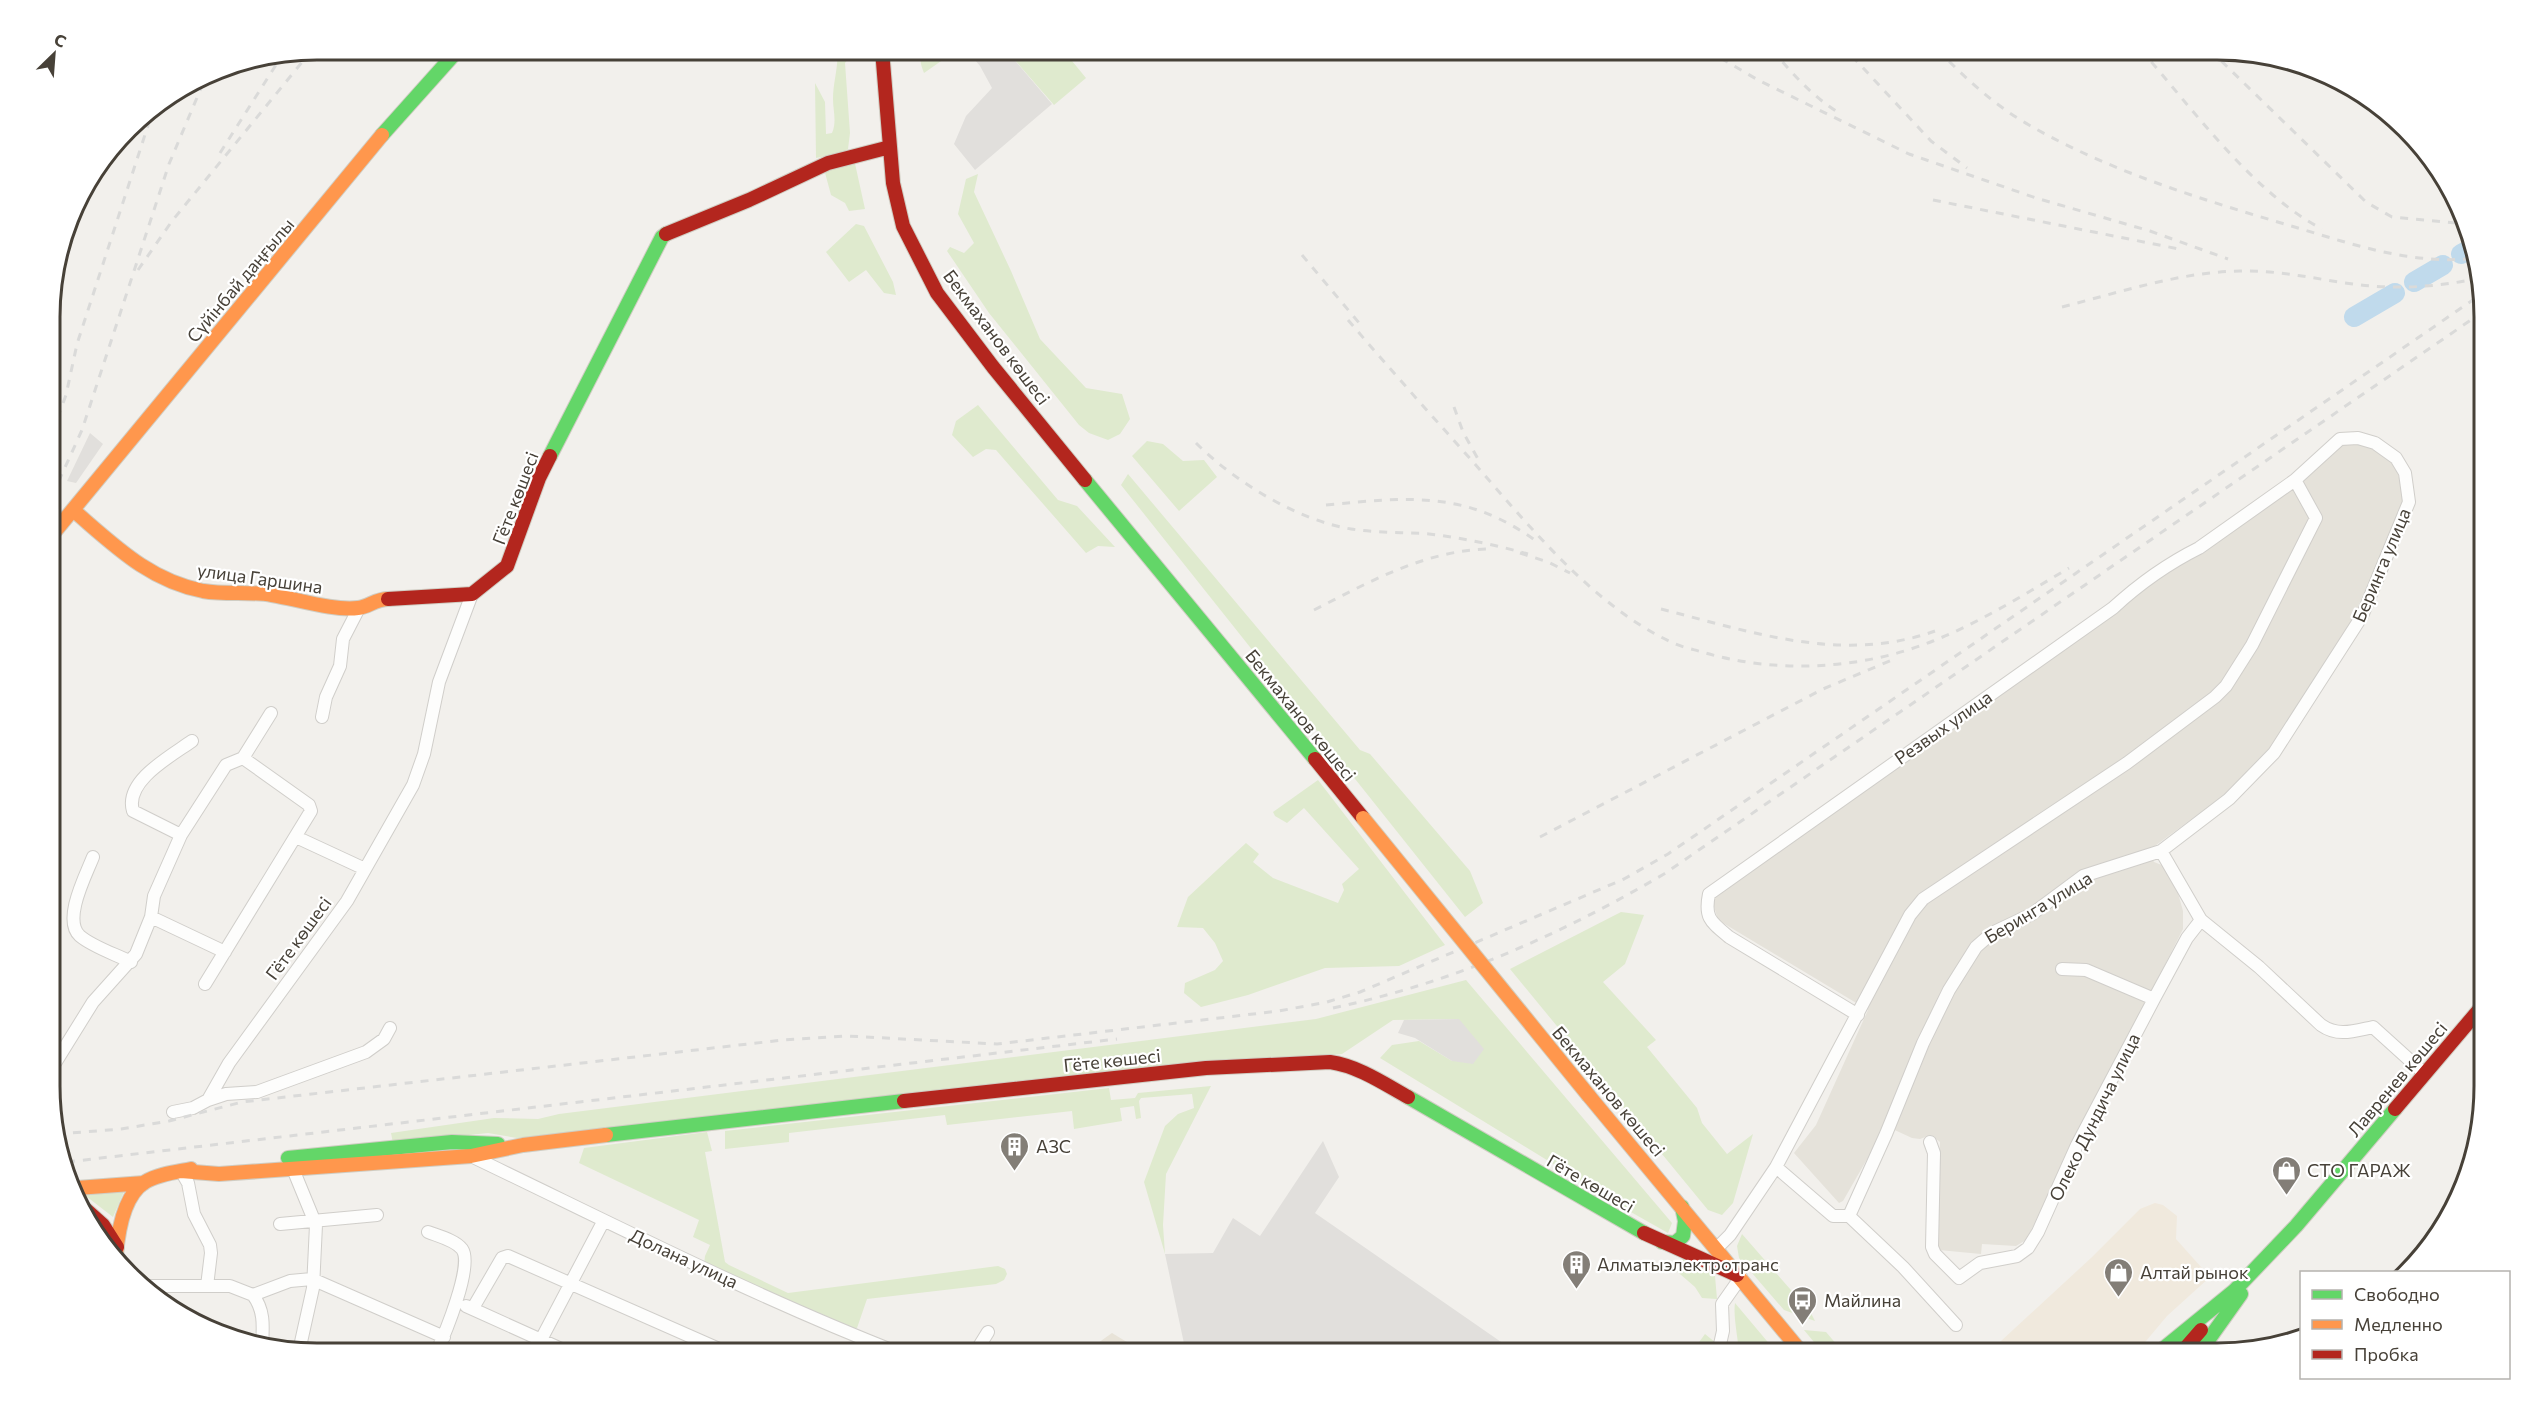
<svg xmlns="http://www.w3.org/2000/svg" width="2534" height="1403" viewBox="0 0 2534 1403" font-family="Commissioner,sans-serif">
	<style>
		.residential { fill: #e5e2da }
		.commercial { fill: #f0e9dd }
		.education { fill: #e8e3d8 }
		.green { fill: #dfeace }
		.parking { fill: #e1dfdc }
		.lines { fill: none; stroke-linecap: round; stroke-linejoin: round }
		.river { stroke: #c0daec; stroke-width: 20 }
		.street-casing { stroke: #d0ceca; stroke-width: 14 }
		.fast-casing { stroke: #d0cdc3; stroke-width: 16 }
		.slow-casing { stroke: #d0cdc3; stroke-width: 16 }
		.jam-casing { stroke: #d0cdc3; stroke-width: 16 }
		.street { stroke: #fdfdfc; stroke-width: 12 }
		.fast { stroke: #63d668; stroke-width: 14 }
		.slow { stroke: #ff974d; stroke-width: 14 }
		.jam { stroke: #b3261e; stroke-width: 14 }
		.rail { stroke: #dadad9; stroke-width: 3; stroke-dasharray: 8 8; stroke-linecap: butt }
		.slow-bridge-casing { stroke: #d3ccbb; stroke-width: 16; stroke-linecap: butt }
		.slow-bridge { stroke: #ff974d; stroke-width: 14 }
		.labels { text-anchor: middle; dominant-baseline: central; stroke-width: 4.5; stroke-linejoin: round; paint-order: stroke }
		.street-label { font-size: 18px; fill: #474138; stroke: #fff }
		.poi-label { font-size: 18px; fill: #474138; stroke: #fff; text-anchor: start }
		.rim { fill: none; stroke: #474138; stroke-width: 3 }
	</style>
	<rect width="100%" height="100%" fill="#f2f0ec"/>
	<path class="residential" d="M 2343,444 L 2366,444 L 2384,454 L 2396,469 L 2402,486 L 2403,506 L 2343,640 L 2269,751 L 2242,782 L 2148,851 L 2154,862 L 2164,866 L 2176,886 L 2183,911 L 2183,929 L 2026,1240 L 2016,1246 L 1982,1244 L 1981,1254 L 1939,1250 L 1936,1246 L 1940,1142 L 1931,1135 L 1920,1139 L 1912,1138 L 1886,1126 L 1843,1201 L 1839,1203 L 1794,1153 L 1816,1125 L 1868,1010 L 1718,920 L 1713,903 L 1714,896 Z"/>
	<path class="commercial" d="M 2155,1203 L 2163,1205 L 2177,1216 L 2176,1239 L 2210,1277 L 2167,1316 L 2136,1353 L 1988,1353 L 2091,1258 L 2140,1209 Z"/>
	<path class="education" d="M 1112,1333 L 1145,1353 L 1084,1353 Z"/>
	<path class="green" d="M 837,50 L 850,50 L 850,56 L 845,63 L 850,133 L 848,149 L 841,153 L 816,158 L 815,83 L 825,102 L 826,134 L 832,133 C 837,122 833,110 833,99 C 833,82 839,66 837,50 Z
		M 927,50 L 957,50 L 924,73 C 920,63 918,56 927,50 Z
		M 1006,50 L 1063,50 L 1086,78 L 1054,105 Z
		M 854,159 L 865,209 L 849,211 L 845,203 L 831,195 L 824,169 Z
		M 978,174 L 974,192 L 1011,271 L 1040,339 L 1086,388 L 1122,394 L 1130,419 L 1120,434 L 1108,440 L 1089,433 L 1079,425 L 989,313 L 947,251 L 950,247 L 964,253 L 974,243 L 958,214 L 966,179 Z
		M 856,224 L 864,226 L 893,282 L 896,295 L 884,293 L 866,270 L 849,282 L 826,252 Z
		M 978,405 L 1058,500 L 1077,506 L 1115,547 L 1098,546 L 1086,553 L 996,450 L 986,449 L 973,457 L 952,435 L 956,421 Z
		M 1147,441 L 1163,444 L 1183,461 L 1204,460 L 1217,477 L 1179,511 L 1132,456 Z
		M 1128,474 L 1360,750 L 1370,754 L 1470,871 L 1483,903 L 1465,917 L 1121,485 Z
		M 1318,780 L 1445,945 L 1399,966 L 1325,968 L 1248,995 L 1201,1007 L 1184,993 L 1185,983 L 1215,970 L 1223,961 L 1215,943 L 1203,928 L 1177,927 L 1188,897 L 1246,843 L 1259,854 L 1253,862 L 1273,878 L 1338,903 L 1344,890 L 1342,884 L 1359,869 L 1304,808 L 1287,823 L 1275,816 L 1273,812 Z
		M 1621,912 L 1644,915 L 1625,964 L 1603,982 L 1656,1040 L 1647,1047 L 1697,1108 L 1702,1123 L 1727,1154 L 1753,1134 L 1733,1203 L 1722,1215 L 1708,1210 L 1510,969 Z
		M 1466,980 L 1672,1223 L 1668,1233 L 1599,1194 L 1590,1179 L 1586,1184 L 1380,1058 L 1392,1045 L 1419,1041 L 1452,1061 L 1459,1019 L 1393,1020 L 1342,1054 L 1076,1079 L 517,1138 L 488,1133 L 393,1143 L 391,1133 L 494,1118 L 538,1119 L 559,1114 L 1316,1019 Z
		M 1211,1086 L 1166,1174 L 1163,1225 L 1165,1254 L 1144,1182 L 1165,1126 L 1178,1114 L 1194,1108 L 1192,1094 L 1141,1098 L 1139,1101 L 1141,1118 L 1136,1119 L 1134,1106 L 1120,1108 L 1122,1121 L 1074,1129 L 1072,1111 L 947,1125 L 945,1115 L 789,1133 L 789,1142 L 725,1149 L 725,1131 L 1109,1088 L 1111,1100 L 1135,1098 L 1138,1093 Z
		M 707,1132 L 712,1151 L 705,1152 L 725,1262 L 729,1265 L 788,1293 L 998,1266 L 1005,1269 L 1007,1274 L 1004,1280 L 996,1284 L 867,1299 L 857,1328 L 838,1332 L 704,1264 L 705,1256 L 710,1245 L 693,1237 L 699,1220 L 579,1163 L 584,1148 Z
		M 126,1187 L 113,1217 L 82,1193 Z
		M 1742,1234 L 1811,1313 L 1815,1321 L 1784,1310 L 1739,1258 L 1737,1246 Z
		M 1684,1258 L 1700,1265 L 1715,1276 L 1717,1299 L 1702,1298 L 1695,1287 L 1673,1268 Z
		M 1735,1303 L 1777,1353 L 1739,1353 C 1738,1338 1733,1316 1735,1303 Z
		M 1804,1330 L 1826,1332 L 1844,1353 L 1823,1353 Z
		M 1705,1334 L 1716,1343 L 1712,1353 L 1691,1353 Z"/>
	<path class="parking" d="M 976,50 L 990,50 L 993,54 L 998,50 L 1006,50 L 1052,104 L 975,170 L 954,144 L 966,116 L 992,88 L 980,66 L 970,54 Z
		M 90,433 L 103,444 L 76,483 L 67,481 Z
		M 1459,1019 L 1484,1049 L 1473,1064 L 1452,1061 L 1415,1038 L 1398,1033 L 1404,1020 Z
		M 1323,1141 L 1339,1177 L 1315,1213 L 1517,1353 L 1186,1353 L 1165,1254 L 1213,1253 L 1233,1218 L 1260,1236 Z"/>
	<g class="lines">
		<path class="river" d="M 2461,254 L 2474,247
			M 2414,282 L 2443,265
			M 2354,317 L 2395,293"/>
		<defs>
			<path id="street" d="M 322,717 L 326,697 L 340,666 L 343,639 L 359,608
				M 181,835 L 133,811 C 124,781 171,756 192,741
				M 296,837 L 365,869
				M 2161,851 L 2201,920 L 2259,967 L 2321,1025 C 2338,1037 2354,1031 2373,1027 L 2425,1074
				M 93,857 C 86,875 62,920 80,936 C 93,947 115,954 131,962
				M 151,917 L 225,952
				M 2062,969 L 2086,970 L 2154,999
				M 205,984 L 311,811 L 309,805 L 243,758
				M 52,1068 L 93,1002 L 136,954 L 151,917 L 154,896 L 181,835 L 226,765 L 243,758 L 271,713
				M 208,1100 L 229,1063 L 347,901 L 413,785 L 424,754 L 439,682 L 472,594
				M 173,1112 L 193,1108 L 208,1100 L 226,1094 L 257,1092 L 366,1052 L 384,1039 L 390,1028
				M 1930,1142 L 1934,1153 L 1932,1247 L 1935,1254 L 1959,1278 L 1980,1263 L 2017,1256 L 2028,1248 L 2038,1232 L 2077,1145 L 2154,999 L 2187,938 L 2201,920
				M 471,1156 C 613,1224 753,1296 899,1353
				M 1776,1167 L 1833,1216 L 1849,1216
				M 293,1169 L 316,1225 L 313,1288 L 299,1351
				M 181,1171 L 188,1183 L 194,1214 L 210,1245 L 211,1253 L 207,1286
				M 1849,1216 L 1886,1134 L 1923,1043 L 1949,990 L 1976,947 L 1992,933 L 2032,914 L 2083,876 L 2161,851 L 2229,799 L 2274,753 L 2362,616 L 2409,502 L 2405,473 L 2396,458 L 2375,443 L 2358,438 L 2340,439 L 2295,480 L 2199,548 C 2169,563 2138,585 2113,608 L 1709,894 C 1704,918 1711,922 1729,937 L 1858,1015
				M 1849,1216 L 1903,1267 L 1956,1325
				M 280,1224 L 377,1215
				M 428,1232 C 438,1236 455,1240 462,1249 C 474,1265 444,1336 436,1353
				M 1717,1248 L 1730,1235 L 1776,1167 L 1910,915 L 1923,899 L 2127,763 L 2215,697 L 2226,686 L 2252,645 L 2316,518 L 2295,480
				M 150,1286 L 230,1286 L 253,1295 L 290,1281 L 312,1279 L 444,1337
				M 253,1295 C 265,1311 263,1327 262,1346
				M 466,1306 L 570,1353
				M 473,1308 L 502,1258 L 508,1256 L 728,1353
				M 534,1353 L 603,1222
				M 975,1353 L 988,1332
				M 1718,1353 L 1723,1331 L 1722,1304 L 1741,1277"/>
			<path id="fast" d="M 382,135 L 458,50
				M 550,456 L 662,237 L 666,234
				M 1085,480 L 1315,759
				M 1408,1097 L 1644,1233
				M 606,1135 L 904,1101
				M 288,1158 L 452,1142 L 498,1144
				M 1662,1242 L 1675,1243 L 1683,1236 L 1685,1221 L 1682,1207
				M 2158,1353 L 2234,1291 L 2296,1226 L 2395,1109
				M 2199,1353 L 2241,1294"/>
			<path id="slow" d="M 73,510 C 114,545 148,580 203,591 C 226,595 249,591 272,595 C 297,599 333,611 358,608 C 368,607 376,599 388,599
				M 52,535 L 382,135
				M 1589,1096 L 1802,1353
				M 181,1171 L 219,1174 L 471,1156 L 523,1145 L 606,1135
				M 77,1188 L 144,1183
				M 116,1255 C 118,1232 124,1195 145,1182 C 158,1174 176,1172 191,1169"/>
			<path id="jam" d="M 882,50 L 893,183 L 903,226 L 937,293 L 993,367 L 1085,480
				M 666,234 L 749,200 L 828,163 L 890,147
				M 388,599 L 472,594 L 507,566 L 539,478 L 550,456
				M 1315,759 L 1363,818
				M 904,1101 L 1206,1068 L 1330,1062 C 1358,1066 1383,1083 1408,1097
				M 2395,1109 L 2484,1004
				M 84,1208 L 103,1225 L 117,1247
				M 1644,1233 L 1737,1275
				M 2181,1353 L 2201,1330"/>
		</defs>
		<use href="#street" class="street-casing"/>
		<use href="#fast" class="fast-casing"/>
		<use href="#slow" class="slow-casing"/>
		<use href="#jam" class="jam-casing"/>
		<use href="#street" class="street"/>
		<use href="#fast" class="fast"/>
		<use href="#slow" class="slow"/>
		<use href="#jam" class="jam"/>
		<path class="rail" d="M 1707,50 L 1758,80 L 1909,154 L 2036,198 L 2150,231 L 2228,259
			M 1772,50 C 1793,74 1812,96 1839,113
			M 1938,50 C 1965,78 1994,105 2029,125 C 2109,171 2200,199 2288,225 C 2349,243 2411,266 2476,258
			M 2141,50 C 2192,108 2253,193 2322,229
			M 2210,50 L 2366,202 L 2392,217 L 2467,224
			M 1852,56 L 1931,141 L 1967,168
			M 220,153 L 281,57
			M 1933,200 L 2184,250
			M 1302,255 L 1360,324
			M 138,270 L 172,221 L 312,50
			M 2062,307 C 2121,292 2180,272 2240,271 C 2279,270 2315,279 2353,284 C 2396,290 2438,287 2480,278
			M 1348,320 C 1389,368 1432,416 1474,463 C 1530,527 1594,606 1671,642 C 1681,647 1692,649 1702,652 C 1775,674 1861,670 1933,641 C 1981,622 2025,594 2069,568
			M 1454,407 L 1463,432 L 1478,459
			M 52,433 L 66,395 L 77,344 L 154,107
			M 1196,443 C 1235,482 1297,520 1351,529 C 1377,533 1403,532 1429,534 C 1463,538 1496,545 1528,554
			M 52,496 L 82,430 L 169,164 L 207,74
			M 1326,505 C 1410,497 1467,490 1539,543
			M 1520,553 L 1548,562 L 1570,573
			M 1661,609 C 1751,632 1843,664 1935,631
			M 1314,610 C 1369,582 1424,551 1487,549
			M 1540,837 L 1823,689 L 1892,660
			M 1333,1008 C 1452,983 1560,935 1664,874 L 2484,311
			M 57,1134 L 121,1129 L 169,1121 L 242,1102 L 783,1040 L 847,1036 L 997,1044 L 1279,1011 L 1327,1002 L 1360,992 L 1624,879 L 1668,854 L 2483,293
			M 67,1162 L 1117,1039"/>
		<defs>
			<path id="slow-bridge" d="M 1363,818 L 1589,1096"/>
		</defs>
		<use href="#slow-bridge" class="slow-bridge-casing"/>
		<use href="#slow-bridge" class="slow-bridge"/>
	</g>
	<defs>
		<symbol id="building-pin" viewBox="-11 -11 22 30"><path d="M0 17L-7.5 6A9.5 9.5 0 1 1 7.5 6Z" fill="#837e77" stroke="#fff"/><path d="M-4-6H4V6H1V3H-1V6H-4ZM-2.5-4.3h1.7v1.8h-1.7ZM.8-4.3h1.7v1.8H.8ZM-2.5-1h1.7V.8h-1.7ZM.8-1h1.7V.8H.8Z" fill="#fff"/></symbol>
		<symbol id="shop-pin" viewBox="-11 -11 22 30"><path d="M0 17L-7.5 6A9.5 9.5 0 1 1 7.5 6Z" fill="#837e77" stroke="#fff"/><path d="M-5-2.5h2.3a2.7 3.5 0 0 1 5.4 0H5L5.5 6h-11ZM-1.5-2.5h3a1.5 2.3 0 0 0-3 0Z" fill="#fff"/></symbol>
		<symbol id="bus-pin" viewBox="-11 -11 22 30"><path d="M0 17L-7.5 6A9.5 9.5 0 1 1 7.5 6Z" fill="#837e77" stroke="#fff"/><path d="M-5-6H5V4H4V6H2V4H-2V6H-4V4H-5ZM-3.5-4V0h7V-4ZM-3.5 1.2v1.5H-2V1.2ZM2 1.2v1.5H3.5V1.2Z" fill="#fff"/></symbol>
	</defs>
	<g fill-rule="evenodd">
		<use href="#building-pin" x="998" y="1130" width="33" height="45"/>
		<use href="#shop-pin" x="2270" y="1154" width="33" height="45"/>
		<use href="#building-pin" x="1560" y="1248" width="33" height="45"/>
		<use href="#shop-pin" x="2102" y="1256" width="33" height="45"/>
		<use href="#bus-pin" x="1786" y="1284" width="33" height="45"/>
	</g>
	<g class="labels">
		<g class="street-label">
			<text transform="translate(240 280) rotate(-50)">Сүйінбай даңғылы</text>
			<text transform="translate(997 337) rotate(53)">Бекмаханов көшесі</text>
			<text transform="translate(515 498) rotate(-69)">Гёте көшесі</text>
			<text transform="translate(2381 565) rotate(-67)">Беринга улица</text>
			<text transform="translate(260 578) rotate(8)">улица Гаршина</text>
			<text transform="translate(1301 715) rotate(51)">Бекмаханов көшесі</text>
			<text transform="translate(1943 727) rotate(-35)">Резвых улица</text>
			<text transform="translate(2038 907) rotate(-31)">Беринга улица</text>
			<text transform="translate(298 938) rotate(-54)">Гёте көшесі</text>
			<text transform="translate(1112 1060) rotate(-6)">Гёте көшесі</text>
			<text transform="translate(2397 1079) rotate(-50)">Лавренев көшесі</text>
			<text transform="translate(1609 1091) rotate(50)">Бекмаханов көшесі</text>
			<text transform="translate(2094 1117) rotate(-64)">Олеко Дундича улица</text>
			<text transform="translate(1591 1183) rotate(30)">Гёте көшесі</text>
			<text transform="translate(684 1258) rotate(25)">Долана улица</text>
		</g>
		<g class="poi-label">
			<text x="1036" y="1146">АЗС</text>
			<text x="2307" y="1170">СТО ГАРАЖ</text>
			<text x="1597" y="1264">Алматыэлектротранс</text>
			<text x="2140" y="1272">Алтай рынок</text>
			<text x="1824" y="1300">Майлина</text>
		</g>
	</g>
	<path d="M0 0H2534V1403H0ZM317 60H2217A257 257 0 0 1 2474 317V1086A257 257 0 0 1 2217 1343H317A257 257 0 0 1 60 1086V317A257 257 0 0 1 317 60Z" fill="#fff" fill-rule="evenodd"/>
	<path class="rim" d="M317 60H2217A257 257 0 0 1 2474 317V1086A257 257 0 0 1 2217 1343H317A257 257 0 0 1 60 1086V317A257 257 0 0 1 317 60Z"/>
	<rect x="2300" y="1271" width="210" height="108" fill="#ffffff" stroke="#b5b3af" stroke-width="1.5"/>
	<rect x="2312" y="1290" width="30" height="9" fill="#63d668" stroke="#b5b3af" stroke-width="1.5"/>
	<text x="2354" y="1301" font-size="18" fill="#474138">Свободно</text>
	<rect x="2312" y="1320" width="30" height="9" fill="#ff974d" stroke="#b5b3af" stroke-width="1.5"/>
	<text x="2354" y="1331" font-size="18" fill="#474138">Медленно</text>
	<rect x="2312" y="1350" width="30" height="9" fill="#b3261e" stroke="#b5b3af" stroke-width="1.5"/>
	<text x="2354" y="1361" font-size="18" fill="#474138">Пробка</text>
	<g transform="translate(54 54) rotate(25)" stroke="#ffffff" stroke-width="4.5" paint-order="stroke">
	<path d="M0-4.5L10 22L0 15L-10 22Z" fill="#474138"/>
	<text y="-9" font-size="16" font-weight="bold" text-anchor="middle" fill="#474138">С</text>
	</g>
</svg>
